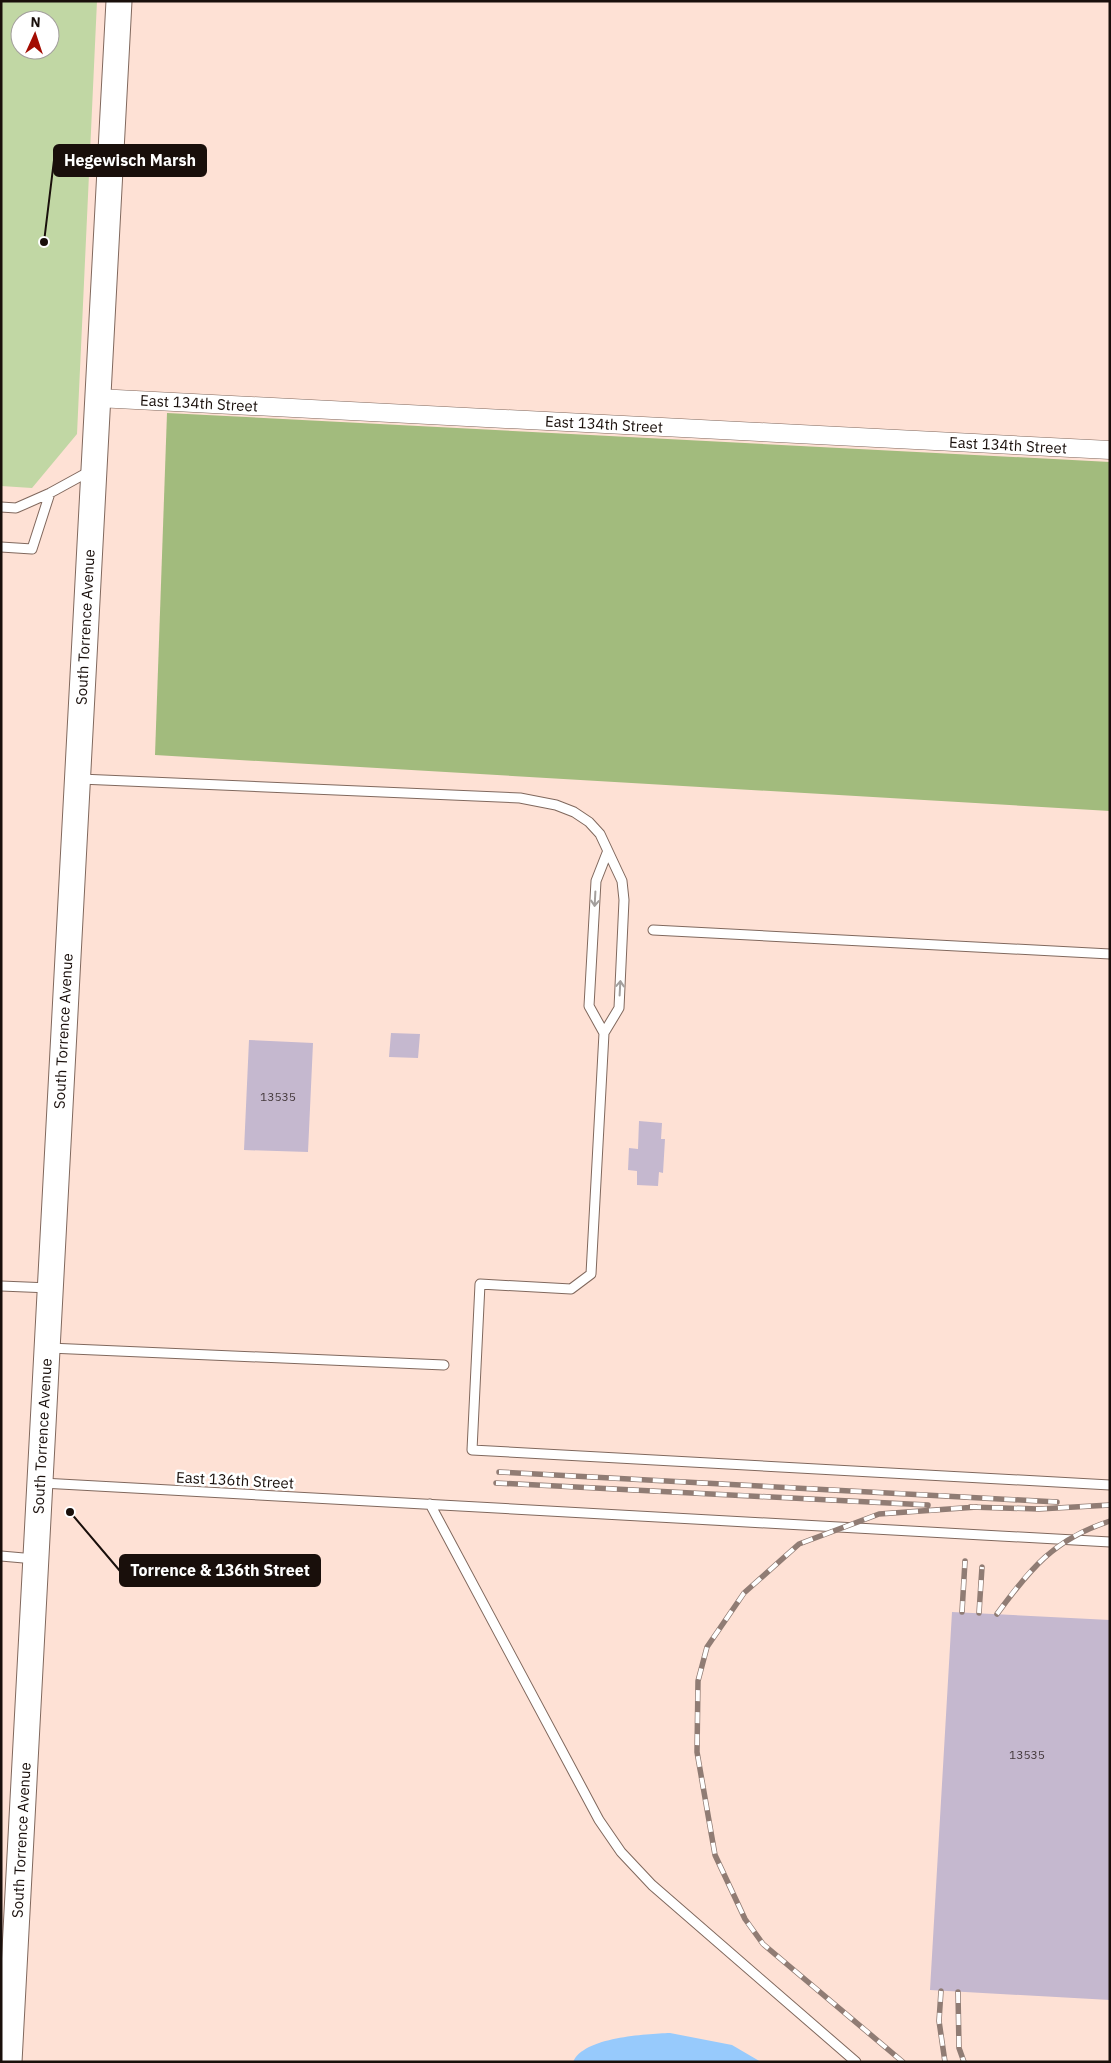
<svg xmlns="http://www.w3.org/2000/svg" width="1111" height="2063" viewBox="0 0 1111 2063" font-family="'IBM Plex Sans',sans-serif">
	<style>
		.green { fill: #c1d7a4; fill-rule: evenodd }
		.forest { fill: #a2bb7d }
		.water { fill: #97cafc }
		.building { fill: #c5b8cf }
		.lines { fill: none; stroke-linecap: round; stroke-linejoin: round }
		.lane-casing { stroke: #80685d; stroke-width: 11 }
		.street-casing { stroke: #80685d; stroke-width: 19 }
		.secondary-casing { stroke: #80685d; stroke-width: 27 }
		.lane { stroke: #fff; stroke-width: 9 }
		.street { stroke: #fff; stroke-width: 18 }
		.secondary { stroke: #fff; stroke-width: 25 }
		.rail-casing { stroke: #907c74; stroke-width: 5.5 }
		.rail { stroke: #fff; stroke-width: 4; stroke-dasharray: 11; stroke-linecap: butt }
		.oneway { stroke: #a39f9d }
		.labels { text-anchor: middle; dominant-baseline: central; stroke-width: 5; stroke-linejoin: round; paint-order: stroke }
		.number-label { font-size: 12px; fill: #44393c }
		.street-label { font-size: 15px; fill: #190f0b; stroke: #fff }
		.leader { fill: none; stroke: #190f0b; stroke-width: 2 }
		.callout-dot { fill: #190f0b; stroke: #fff; stroke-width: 2 }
		.callout { fill: #190f0b; stroke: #190f0b; stroke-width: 2 }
		.callout-label { font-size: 16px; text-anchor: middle; font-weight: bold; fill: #fff }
	</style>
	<rect width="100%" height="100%" fill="#fee1d5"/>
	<path class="green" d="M 1,1 L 97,1 L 77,434 L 32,488 L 1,486 ZM 20,20 L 50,20 L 50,50 L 20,50 Z"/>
	<path class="forest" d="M 167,413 L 1110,462 L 1110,811 L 155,755 Z"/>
	<path class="water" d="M 670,2033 L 732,2045 L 761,2062 L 573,2062 C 583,2037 646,2034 670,2033 Z"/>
	<path class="building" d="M 391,1033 L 420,1034 L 418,1058 L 389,1057 Z
		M 249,1040 L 313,1043 L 308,1152 L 244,1150 Z
		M 639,1121 L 662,1123 L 661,1139 L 665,1139 L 663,1173 L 659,1172 L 658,1186 L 637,1185 L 637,1171 L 628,1170 L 629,1148 L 638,1149 Z
		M 952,1612 L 1110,1620 L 1110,2000 L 930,1990 Z"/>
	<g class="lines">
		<defs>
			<path id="lane" d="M 1,507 L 16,508 L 50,493 L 92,470
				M 1,547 L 32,549 L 50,493
				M 80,779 L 520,798 L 556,805 L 574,812 L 589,822 L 600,834 L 622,881 L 624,900 L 619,1008 L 604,1033 L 591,1274 L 571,1289 L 480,1284 L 472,1450 L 1110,1485
				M 653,930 L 1110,954
				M 604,1033 L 589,1006 L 596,881 L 607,853
				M 1,1286 L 50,1288
				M 49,1348 L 444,1365
				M 42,1483 L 1110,1542
				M 430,1504 L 599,1820 L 621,1852 L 652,1885 L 856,2062
				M 1,1556 L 35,1559"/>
			<path id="street" d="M 97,398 L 1110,450"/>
			<path id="secondary" d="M 9,2062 L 119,1"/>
		</defs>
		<use href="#lane" class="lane-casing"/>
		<use href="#street" class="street-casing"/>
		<use href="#secondary" class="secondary-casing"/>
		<use href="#lane" class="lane"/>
		<use href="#street" class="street"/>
		<use href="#secondary" class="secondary"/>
		<defs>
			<path id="rail" d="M 499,1472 L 1057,1502
				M 496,1483 L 928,1505
				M 970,1507 L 1039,1509 L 1110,1505
				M 962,1612 L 965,1561
				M 979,1613 L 982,1567
				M 997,1614 C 1030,1569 1054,1539 1110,1521
				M 941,1991 L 939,2021 L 945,2062
				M 958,1992 L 959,2048 L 964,2062
				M 903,2062 L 763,1944 L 745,1919 L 715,1855 L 697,1752 L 698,1681 L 707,1647 L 744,1593 L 799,1544 L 879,1514 L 977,1507"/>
		</defs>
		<use href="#rail" class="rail-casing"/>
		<use href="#rail" class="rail"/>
	</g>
	<defs><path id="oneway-shaft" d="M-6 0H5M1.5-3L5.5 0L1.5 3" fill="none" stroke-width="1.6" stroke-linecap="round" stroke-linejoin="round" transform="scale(1.25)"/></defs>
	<g class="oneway">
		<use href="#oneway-shaft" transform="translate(595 899) rotate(93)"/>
		<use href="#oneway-shaft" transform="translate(620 988) rotate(-87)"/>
	</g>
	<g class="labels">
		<g class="number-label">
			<text x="278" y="1096">13535</text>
			<text x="1027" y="1754">13535</text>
		</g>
		<g class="street-label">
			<text transform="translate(199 403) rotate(3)">East 134th Street</text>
			<text transform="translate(604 424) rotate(3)">East 134th Street</text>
			<text transform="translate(1008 445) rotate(3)">East 134th Street</text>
			<text transform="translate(85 627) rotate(-87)">South Torrence Avenue</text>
			<text transform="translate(63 1031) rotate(-87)">South Torrence Avenue</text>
			<text transform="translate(42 1436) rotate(-87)">South Torrence Avenue</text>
			<text transform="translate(235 1480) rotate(3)">East 136th Street</text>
			<text transform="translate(21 1840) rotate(-87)">South Torrence Avenue</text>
		</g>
	</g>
	<path class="leader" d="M44 242L54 160M70 1512L120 1571"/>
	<g class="callout-dot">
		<circle cx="44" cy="242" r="5"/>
		<circle cx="70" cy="1512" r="5"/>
	</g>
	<g class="callout">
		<rect x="54" y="145" width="152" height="31" rx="5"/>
		<rect x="120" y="1555" width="200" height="31" rx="5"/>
	</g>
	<g class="callout-label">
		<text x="130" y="166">Hegewisch Marsh</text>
		<text x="220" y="1576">Torrence &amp; 136th Street</text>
	</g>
	<rect width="1111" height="2063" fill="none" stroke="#190f0b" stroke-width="5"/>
	<g transform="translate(35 35) rotate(3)"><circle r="24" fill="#ffffff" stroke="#a39f9d"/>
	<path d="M0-4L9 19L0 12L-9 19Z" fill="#a30c02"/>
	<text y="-8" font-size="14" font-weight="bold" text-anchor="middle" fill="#190f0b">N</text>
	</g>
</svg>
